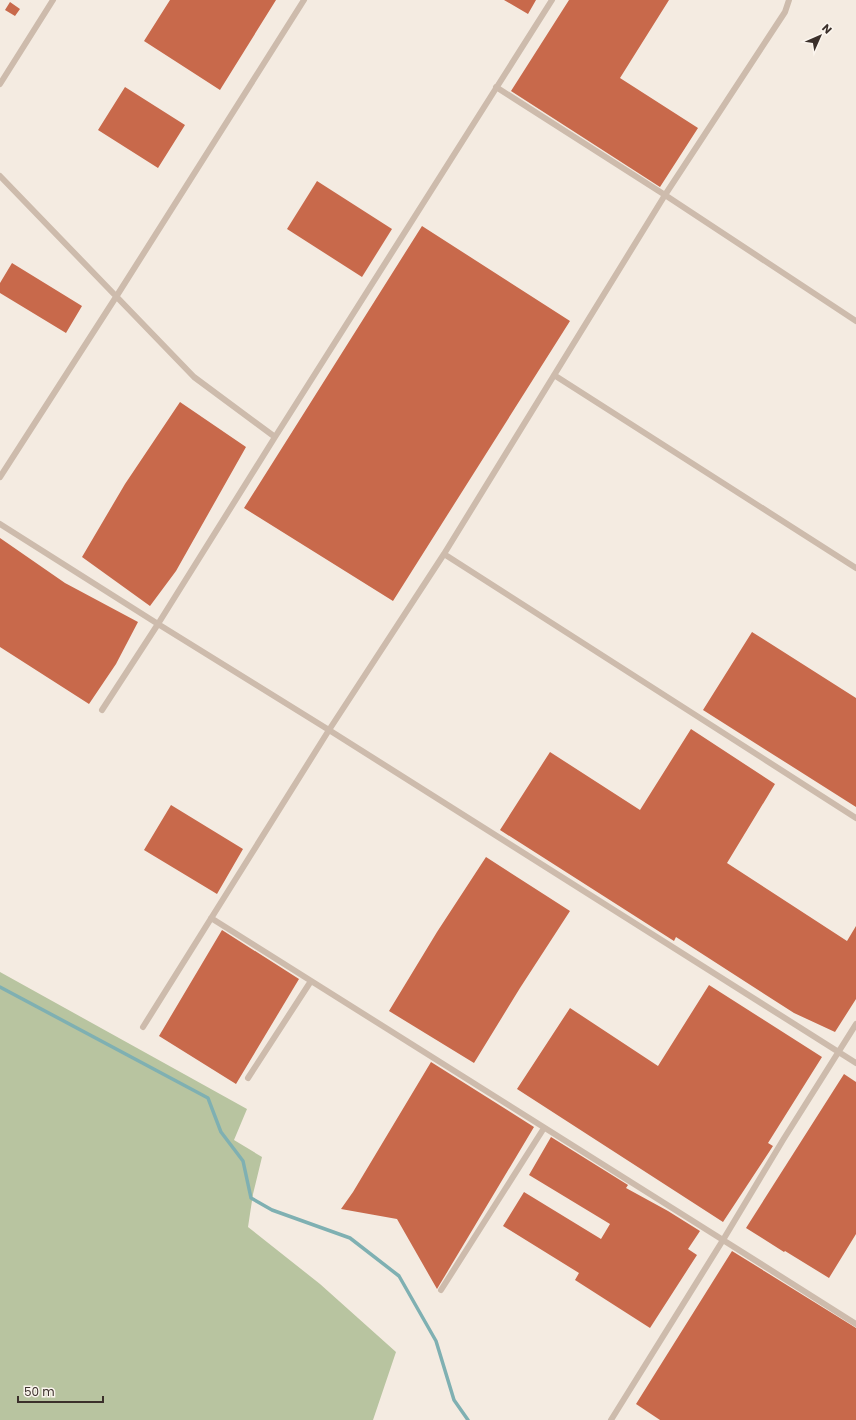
<svg xmlns="http://www.w3.org/2000/svg" width="856" height="1420" viewBox="0 0 856 1420" font-family="Poppins,sans-serif">
	<style>
		.green { fill: #b8c4a0 }
		.lines { fill: none; stroke-linecap: round; stroke-linejoin: round }
		.stream { stroke: #7fb0b2; stroke-width: 3.5 }
		.building { fill: #c8694b }
		.lane { stroke: #cdbbac; stroke-width: 6 }
	</style>
	<rect width="100%" height="100%" fill="#f4ebe1"/>
	<path class="green" d="M 0,972 L 247,1109 L 234,1140 L 262,1157 L 253,1194 L 248,1227 L 320,1284 L 396,1352 L 373,1420 L 0,1420 Z"/>
	<g class="lines">
		<path class="stream" d="M 0,987 L 208,1098 L 221,1132 L 243,1161 L 251,1198 L 272,1210 L 350,1238 L 399,1276 L 436,1341 L 454,1400 L 468,1420"/>
	</g>
	<path class="building" d="M 170,0 L 276,0 L 220,90 L 144,41 Z
		M 504,0 L 536,0 L 528,14 Z
		M 569,0 L 669,0 L 620,78 L 698,128 L 660,187 L 511,91 Z
		M 10,2 L 20,9 L 15,16 L 5,10 Z
		M 125,87 L 185,125 L 158,168 L 98,130 Z
		M 317,181 L 392,229 L 362,277 L 287,229 Z
		M 422,226 L 570,321 L 393,601 L 244,508 Z
		M 12,263 L 82,306 L 66,333 L 0,293 L 0,283 Z
		M 180,402 L 246,447 L 176,571 L 150,606 L 82,557 L 125,484 Z
		M 0,538 L 65,583 L 138,622 L 116,664 L 89,704 L 0,647 Z
		M 752,632 L 856,698 L 856,807 L 703,710 Z
		M 691,729 L 775,784 L 727,863 L 847,941 L 856,926 L 856,999 L 835,1032 L 794,1013 L 676,937 L 674,941 L 500,830 L 550,752 L 640,810 Z
		M 171,805 L 243,849 L 217,894 L 144,850 Z
		M 486,857 L 570,911 L 520,988 L 474,1063 L 389,1011 L 437,932 Z
		M 222,930 L 299,979 L 236,1084 L 159,1036 Z
		M 709,985 L 822,1057 L 768,1143 L 773,1146 L 723,1222 L 517,1089 L 570,1008 L 658,1066 Z
		M 431,1062 L 534,1127 L 437,1289 L 397,1219 L 341,1209 L 353,1192 Z
		M 844,1074 L 856,1082 L 856,1234 L 829,1278 L 785,1251 L 784,1252 L 746,1228 Z
		M 551,1137 L 628,1185 L 626,1188 L 668,1211 L 700,1231 L 688,1249 L 697,1255 L 650,1328 L 575,1280 L 579,1273 L 503,1226 L 524,1192 L 601,1239 L 610,1224 L 529,1175 Z
		M 732,1251 L 856,1328 L 856,1420 L 660,1420 L 636,1404 Z"/>
	<g class="lines">
		<path class="lane" d="M 552,0 L 275,437 L 158,624 L 329,730 L 856,1063
			M 0,84 L 53,0
			M 496,87 L 665,195 L 856,321
			M 0,176 L 194,377 L 275,437
			M 554,375 L 856,568
			M 0,477 L 116,297 L 304,0
			M 0,524 L 158,624 L 102,710
			M 444,554 L 856,818
			M 211,918 L 723,1240 L 611,1420
			M 856,1024 L 783,1140 L 723,1240 L 856,1324
			M 143,1027 L 329,730 L 444,554 L 665,195 L 785,12 L 789,0
			M 248,1078 L 311,981
			M 441,1290 L 544,1128"/>
	</g>
	<g transform="translate(820 36) rotate(45)" stroke="#fbf5ee" stroke-width="3" paint-order="stroke">
	<path d="M0-3L7 15L0 10L-7 15Z" fill="#3b302b"/>
	<text y="-6" font-size="11" font-weight="bold" text-anchor="middle" fill="#3b302b">N</text>
	</g>
	<path d="M18 1396v6h85v-6" fill="none" stroke="#3b302b" stroke-width="2"/>
	<text x="24" y="1396" font-size="12" fill="#3b302b" stroke="#fbf5ee" stroke-width="3" paint-order="stroke">50 m</text>
</svg>
